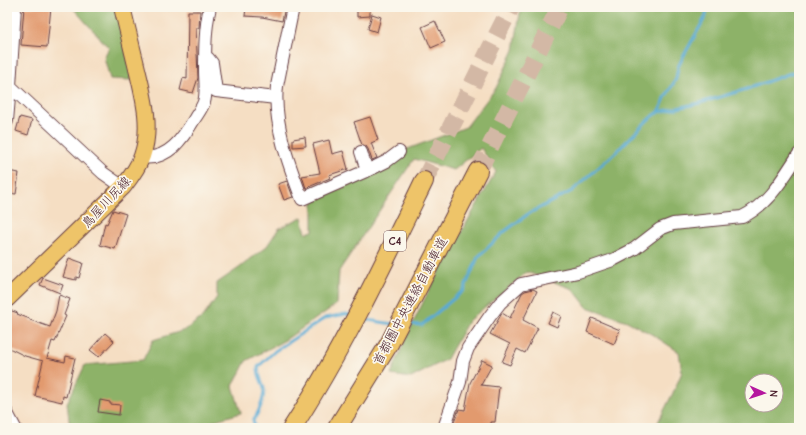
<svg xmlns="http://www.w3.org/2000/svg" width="806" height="435" viewBox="0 0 806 435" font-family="'Comic Neue','Klee One',sans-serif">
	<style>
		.forest { fill: #8db268; stroke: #6c684a; fill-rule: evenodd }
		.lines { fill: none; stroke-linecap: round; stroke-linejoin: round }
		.stream { stroke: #59aad4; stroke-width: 3 }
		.building { fill: #e29a6e }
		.highway-tunnel { stroke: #d3b8a5; stroke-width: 18; stroke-dasharray: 18 9; stroke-linecap: butt }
		.minor-casing { stroke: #643c42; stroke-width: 14 }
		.major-casing { stroke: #643c42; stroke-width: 18 }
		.highway-casing { stroke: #643c42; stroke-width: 20 }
		.minor { stroke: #fff; stroke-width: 12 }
		.major { stroke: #eec469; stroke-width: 16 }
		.highway { stroke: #eec469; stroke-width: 18 }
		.labels { text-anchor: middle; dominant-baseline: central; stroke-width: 3.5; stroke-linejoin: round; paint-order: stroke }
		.shield { fill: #fbf7ec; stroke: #7f6065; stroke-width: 1 }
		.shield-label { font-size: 12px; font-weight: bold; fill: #4a1f2b }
		.street-label { font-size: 13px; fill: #4a1f2b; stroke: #fbf7ec }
	</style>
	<rect width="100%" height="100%" fill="#fbf7ec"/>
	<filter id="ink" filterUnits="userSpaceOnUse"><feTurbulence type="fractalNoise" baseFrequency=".025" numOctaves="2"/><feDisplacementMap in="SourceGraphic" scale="8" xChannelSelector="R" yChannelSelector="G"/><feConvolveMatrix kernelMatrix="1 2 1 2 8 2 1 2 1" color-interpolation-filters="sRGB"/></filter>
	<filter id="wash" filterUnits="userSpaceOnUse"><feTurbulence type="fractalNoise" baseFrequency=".012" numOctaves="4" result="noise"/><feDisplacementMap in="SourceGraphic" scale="16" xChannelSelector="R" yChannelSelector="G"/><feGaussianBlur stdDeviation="0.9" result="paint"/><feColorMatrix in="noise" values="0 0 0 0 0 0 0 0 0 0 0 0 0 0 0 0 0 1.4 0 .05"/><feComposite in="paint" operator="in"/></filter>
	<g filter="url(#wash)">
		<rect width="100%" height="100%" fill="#f5dec3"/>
		<path class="forest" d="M 72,7 L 117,7 L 132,80 L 110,79 L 104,57 L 109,48 Z
			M 521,7 L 799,7 L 799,428 L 661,428 L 657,424 L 674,391 L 682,372 L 679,352 L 653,335 L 627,321 L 587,307 L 573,289 L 527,272 L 468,321 L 447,359 L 411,378 L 391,375 C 418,303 458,238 496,172 L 481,148 L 454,170 L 414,159 L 339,271 L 337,304 L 285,340 L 246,361 L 233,386 L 241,413 L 219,419 L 195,428 L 70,428 L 67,403 L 85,365 L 143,360 L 153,340 L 185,330 L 203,317 L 217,297 L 217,283 L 239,268 L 267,246 L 279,228 L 302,217 L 306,233 L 313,231 L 313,202 L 391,164 L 405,150 L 466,127 L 496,88 L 514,50 ZM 752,381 L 776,381 L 776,405 L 752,405 Z"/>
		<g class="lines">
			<path class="stream" d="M 659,112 L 665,98 L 676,79 L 678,67 L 683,57 L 706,16 L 707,7
				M 361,319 L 393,324
				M 407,324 L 422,325 L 464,290 L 478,257 L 504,232 L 528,214 L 572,191 L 616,152 L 649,119 L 659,112 L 700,103 L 747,89 L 799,70
				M 255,428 L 253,420 C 259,413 264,399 264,389 C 263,381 258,378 258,367 L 275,351 L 325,318 L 346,314 L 350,315"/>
		</g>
		<g id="blocks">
			<path class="building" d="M 24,7 L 51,7 L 47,47 L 21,45 Z
				M 246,7 L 285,7 L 282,21 L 262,17 L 245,16 Z
				M 357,7 L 370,7 L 370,16 L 357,17 Z
				M 188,11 L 200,11 L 199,28 L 196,28 L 198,78 L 193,93 L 180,90 L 183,78 L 187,79 Z
				M 372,14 L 381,17 L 377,32 L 368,29 Z
				M 435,21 L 445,42 L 431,48 L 422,27 Z
				M 20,117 L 32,120 L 28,135 L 16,131 Z
				M 370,117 L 378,140 L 371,143 L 377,158 L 372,160 L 368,149 L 366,146 L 362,145 L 354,122 Z
				M 305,137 L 306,146 L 293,147 L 293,139 Z
				M 329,140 L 332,154 L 343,151 L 348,169 L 329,175 L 330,178 L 306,188 L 302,176 L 320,173 L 313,144 Z
				M 7,171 L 19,173 L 16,194 L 7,193 Z
				M 287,181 L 293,197 L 284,200 L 278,184 Z
				M 113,210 L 126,214 L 115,249 L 100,245 L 105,223 L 107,224 Z
				M 69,258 L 83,263 L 79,278 L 76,277 L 76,280 L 63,277 Z
				M 43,278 L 63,285 L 60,293 L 40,285 Z
				M 533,289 L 537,291 L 523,320 L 538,328 L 525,353 L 517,349 L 510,365 L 502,362 L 510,344 L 490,334 L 502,313 L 510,318 L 522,293 L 525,291 Z
				M 59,295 L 70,299 L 64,315 L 66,316 L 55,342 L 52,341 L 47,358 L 65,362 L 66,356 L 75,358 L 66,397 L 63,396 L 62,402 L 35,396 L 43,361 L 25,356 L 7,347 L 7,315 L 9,310 L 18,313 L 17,314 L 30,319 L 30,320 L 50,327 L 56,311 Z
				M 553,312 L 561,316 L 557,327 L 548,323 Z
				M 592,318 L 620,330 L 614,344 L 587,332 Z
				M 105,333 L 114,341 L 99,357 L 90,350 Z
				M 482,360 L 492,365 L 481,385 L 499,387 L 495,422 L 491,422 L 491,428 L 461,428 L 462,425 L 453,425 L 459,409 L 465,410 L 470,383 Z
				M 100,400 L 110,402 L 110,404 L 120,405 L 119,415 L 98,412 Z"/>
		</g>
	</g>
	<g filter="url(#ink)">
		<use href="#blocks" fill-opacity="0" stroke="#643c42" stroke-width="1"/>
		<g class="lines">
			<path class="highway-tunnel" d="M 478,171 L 560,7
				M 424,181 L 511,7"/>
			<defs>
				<path id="minor" d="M 293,7 L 277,86 C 273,123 289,165 302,199 L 375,167 L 387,161 L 399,152
					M 208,58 L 212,63 L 216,91 L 276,98
					M 7,84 L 10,86 L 103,173 L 123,187
					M 7,121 L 10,86 L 15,7
					M 361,152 L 367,171
					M 142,157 C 168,161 183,138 195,118 C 198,113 202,108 204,102 C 207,93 205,81 205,71 C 205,49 205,28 210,7
					M 7,413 L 15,428
					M 444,428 L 460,382 L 463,361 L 468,348 L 490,316 L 500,303 L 521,284 L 578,272 L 613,260 L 634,249 L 660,229 L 673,224 L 742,217 C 769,204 783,178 799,154"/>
				<path id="major" d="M 7,299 L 123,187 C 130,178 138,168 142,156 C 152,128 144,98 137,69 C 132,48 127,28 122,7"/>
				<path id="highway" d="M 292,428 C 343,349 383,265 424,181
					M 337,428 L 389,344 L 478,171"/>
			</defs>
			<use href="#minor" class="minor-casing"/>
			<use href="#major" class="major-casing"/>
			<use href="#highway" class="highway-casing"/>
			<use href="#minor" class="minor"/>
			<use href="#major" class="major"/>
			<use href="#highway" class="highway"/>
		</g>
	</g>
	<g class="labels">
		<rect class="shield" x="384" y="231" width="22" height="20" rx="3"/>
		<g class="shield-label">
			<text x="395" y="241">C4</text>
		</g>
		<g class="street-label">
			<text transform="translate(106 202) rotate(-47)">鳥屋川尻線</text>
			<text transform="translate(410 301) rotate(-62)">首都圏中央連絡自動車道</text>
		</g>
	</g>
	<rect width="806" height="435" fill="none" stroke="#fbf7ec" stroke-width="24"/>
	<g transform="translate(764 393) rotate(93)"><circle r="19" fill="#fbf7ec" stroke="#b4a19f"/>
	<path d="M0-3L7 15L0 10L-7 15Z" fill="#b5179e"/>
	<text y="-6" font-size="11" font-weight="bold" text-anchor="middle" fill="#4a1f2b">N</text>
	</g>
</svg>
